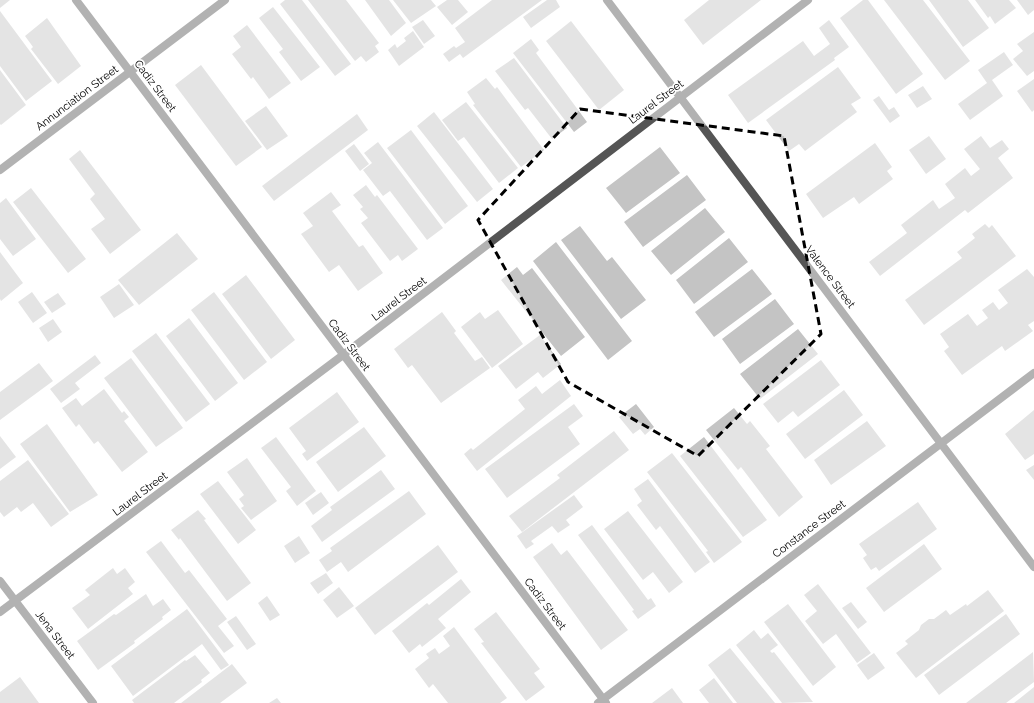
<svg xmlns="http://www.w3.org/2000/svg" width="1034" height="703" viewBox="0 0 1034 703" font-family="Raleway,sans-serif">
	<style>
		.building { fill: #c4c4c4 }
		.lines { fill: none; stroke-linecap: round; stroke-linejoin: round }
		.minor { stroke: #555; stroke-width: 8 }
		.marked { fill: none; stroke: #000; stroke-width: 3; stroke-dasharray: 8 5; stroke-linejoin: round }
		.labels { text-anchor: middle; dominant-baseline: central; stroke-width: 3.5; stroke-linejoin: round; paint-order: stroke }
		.street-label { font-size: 11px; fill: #000; stroke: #fff }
	</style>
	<rect width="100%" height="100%" fill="#fff"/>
	<path class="building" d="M 0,0 L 10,0 L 0,8 Z
		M 285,0 L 302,0 L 351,64 L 335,76 L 280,4 Z
		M 308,0 L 346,0 L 379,43 L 375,46 L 379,52 L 366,62 L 361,56 L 355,61 Z
		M 365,0 L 389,0 L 406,23 L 391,36 Z
		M 393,0 L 431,0 L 436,6 L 411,23 Z
		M 447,0 L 458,0 L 468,12 L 452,25 L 437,7 Z
		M 492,0 L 542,0 L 463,58 L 460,54 L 449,62 L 443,54 L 454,46 L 456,48 L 465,42 L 455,28 Z
		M 547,0 L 556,0 L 560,7 L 531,28 L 523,17 Z
		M 709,0 L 761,0 L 703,45 L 684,20 Z
		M 863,0 L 868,0 L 923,74 L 896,94 L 840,18 Z
		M 884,0 L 923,0 L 970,61 L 945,80 Z
		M 929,0 L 968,0 L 989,28 L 963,47 Z
		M 975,0 L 1009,0 L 1016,8 L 995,24 L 990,16 L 988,18 Z
		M 1017,0 L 1034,0 L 1034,10 L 1028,15 Z
		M 273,7 L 320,67 L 301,81 L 279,52 L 283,49 L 259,18 Z
		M 0,11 L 52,81 L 26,101 L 0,66 Z
		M 47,18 L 81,66 L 58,84 L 31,49 L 33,47 L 25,36 Z
		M 423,20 L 435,36 L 424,44 L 412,27 Z
		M 829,20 L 849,47 L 834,58 L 835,60 L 748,123 L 728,95 L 803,41 L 814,56 L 830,44 L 819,28 Z
		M 571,21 L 624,90 L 599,110 L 546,41 Z
		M 247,25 L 291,83 L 269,99 L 253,77 L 251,79 L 232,54 L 241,47 L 233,36 Z
		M 413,31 L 424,47 L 399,66 L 388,50 L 395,44 L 397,48 L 406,41 L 404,38 Z
		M 1034,32 L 1034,71 L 1027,76 L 1013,59 L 1023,51 L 1017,44 Z
		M 531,39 L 539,50 L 536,53 L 587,122 L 574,132 L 513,53 Z
		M 1004,52 L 1013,65 L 992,80 L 1003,96 L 970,120 L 958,104 L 987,83 L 978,70 Z
		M 514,58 L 567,128 L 552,139 L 528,108 L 525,110 L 495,71 Z
		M 201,65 L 262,147 L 236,166 L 175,85 Z
		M 838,67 L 861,98 L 851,104 L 857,112 L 805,151 L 799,144 L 789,151 L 766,120 Z
		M 0,70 L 26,105 L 1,125 L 0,124 Z
		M 486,78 L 495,89 L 497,87 L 544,150 L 521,167 L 473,105 L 475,104 L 467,92 Z
		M 1034,79 L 1034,110 L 1032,112 L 1017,91 Z
		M 923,86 L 932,99 L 917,108 L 908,95 Z
		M 879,96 L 889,110 L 894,107 L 900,116 L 890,123 L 873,100 Z
		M 466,102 L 518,168 L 499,183 L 464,137 L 458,141 L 442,120 Z
		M 266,106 L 288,136 L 267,150 L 245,121 Z
		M 434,112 L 493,189 L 477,202 L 417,126 Z
		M 357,114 L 368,130 L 274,201 L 262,186 Z
		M 411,130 L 468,206 L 445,224 L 387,148 Z
		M 929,136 L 946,159 L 926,174 L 909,150 Z
		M 981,136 L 990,148 L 1002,140 L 1009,149 L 998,158 L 1013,178 L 968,213 L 965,210 L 880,276 L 869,262 L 907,233 L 901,225 L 933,200 L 939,209 L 955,198 L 945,184 L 965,168 L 971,176 L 980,169 L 964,149 Z
		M 378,142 L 443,228 L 427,240 L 390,191 L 383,196 L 363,170 L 372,163 L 364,153 Z
		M 875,143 L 892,167 L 887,171 L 893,179 L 859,204 L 854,197 L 823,218 L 806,194 Z
		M 354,144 L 369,164 L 360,171 L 345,151 Z
		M 660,147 L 680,173 L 626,213 L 606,188 Z
		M 80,150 L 141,230 L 110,254 L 91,229 L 105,219 L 90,199 L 95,194 L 69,159 Z
		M 687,175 L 706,200 L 643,247 L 624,222 Z
		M 366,185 L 375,197 L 377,195 L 418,249 L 402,261 L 398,255 L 390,261 L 361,223 L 368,218 L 360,209 L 363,207 L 353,195 Z
		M 31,188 L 86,259 L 68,273 L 13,202 Z
		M 331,192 L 341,205 L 332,211 L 359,247 L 363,245 L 383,273 L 358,291 L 339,265 L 329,272 L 301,234 L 313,226 L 303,213 Z
		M 6,198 L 36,239 L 13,256 L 0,239 L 0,203 Z
		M 705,208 L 725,232 L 671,275 L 651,251 Z
		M 985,224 L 989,228 L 992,225 L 1016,256 L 924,325 L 905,300 L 962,258 L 957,252 L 975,238 L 972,234 Z
		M 580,226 L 607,261 L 612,257 L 646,300 L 621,319 L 561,240 Z
		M 177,233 L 198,259 L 139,305 L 118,280 Z
		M 729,238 L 748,262 L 694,304 L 676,280 Z
		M 556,242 L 632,341 L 608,360 L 533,261 Z
		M 0,252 L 23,283 L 1,301 L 0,299 Z
		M 517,267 L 523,275 L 532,268 L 585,337 L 561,356 L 501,280 Z
		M 752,269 L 772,294 L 714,337 L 695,312 Z
		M 1027,269 L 1034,277 L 1034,321 L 1028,325 L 1033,331 L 1005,351 L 1002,346 L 962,375 L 944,351 L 949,347 L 940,334 L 968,314 L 977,326 L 988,318 L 982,310 L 993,302 L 999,310 L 1008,303 L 998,290 Z
		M 246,275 L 295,340 L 271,359 L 222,294 Z
		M 119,284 L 134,305 L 114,318 L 100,297 Z
		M 32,292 L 47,313 L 33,323 L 18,302 Z
		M 214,292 L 267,362 L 244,380 L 191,310 Z
		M 58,293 L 66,304 L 52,313 L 44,302 Z
		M 775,299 L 794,324 L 740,364 L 722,339 Z
		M 498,310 L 523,344 L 492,368 L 461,327 L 480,312 L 485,319 Z
		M 442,312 L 456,331 L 454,333 L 475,361 L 482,357 L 490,368 L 441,403 L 412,365 L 408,368 L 394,349 Z
		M 189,318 L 238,383 L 215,401 L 166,336 Z
		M 53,319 L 62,332 L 48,342 L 39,328 Z
		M 798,329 L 818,354 L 760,399 L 740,374 Z
		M 156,333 L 210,404 L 186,422 L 132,351 Z
		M 540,335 L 561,364 L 543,378 L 538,372 L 516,389 L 498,366 Z
		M 95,355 L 101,363 L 75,383 L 80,389 L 61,403 L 50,389 Z
		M 131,358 L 183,428 L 156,447 L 104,378 Z
		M 821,360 L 840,385 L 798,417 L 793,411 L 778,423 L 763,404 Z
		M 39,363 L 53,381 L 0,420 L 0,392 Z
		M 560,380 L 571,396 L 477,471 L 464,454 L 471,448 L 473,450 L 525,409 L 518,400 L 536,386 L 542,394 Z
		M 104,389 L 122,413 L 124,411 L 129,417 L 124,421 L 148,452 L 122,472 L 98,441 L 94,444 L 79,424 L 76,427 L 62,408 L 76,398 L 82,406 Z
		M 844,390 L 863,415 L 805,459 L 786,434 Z
		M 337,392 L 359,422 L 307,461 L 302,454 L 306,451 L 289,428 Z
		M 574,404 L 583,416 L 568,427 L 580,444 L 507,498 L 485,469 Z
		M 636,404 L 654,427 L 645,435 L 640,429 L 633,434 L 619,417 Z
		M 734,408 L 747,424 L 750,421 L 770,446 L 766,449 L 803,497 L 779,517 L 741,467 L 738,470 L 706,430 Z
		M 1034,410 L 1034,454 L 1025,460 L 1005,434 Z
		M 867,421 L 886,446 L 831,485 L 814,460 Z
		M 47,424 L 98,495 L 70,512 L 20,444 Z
		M 364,427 L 386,456 L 338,492 L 316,462 Z
		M 614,431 L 629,450 L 522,532 L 509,516 L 560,478 L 557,475 Z
		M 0,436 L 16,457 L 0,469 Z
		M 276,437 L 316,491 L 297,506 L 286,491 L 291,487 L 261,448 Z
		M 704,437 L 767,520 L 743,537 L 680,456 Z
		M 672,453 L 742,542 L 714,563 L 706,552 L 708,551 L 647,472 Z
		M 247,458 L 277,501 L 251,520 L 241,508 L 244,506 L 239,499 L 244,495 L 227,472 Z
		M 28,460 L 69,514 L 51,527 L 33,503 L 21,512 L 17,507 L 4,517 L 0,512 L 0,481 Z
		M 1034,465 L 1034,480 L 1026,470 Z
		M 381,470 L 395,489 L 322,542 L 311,526 L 332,510 L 330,507 Z
		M 648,479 L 710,562 L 695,573 L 660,526 L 656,530 L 637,505 L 642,501 L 634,489 Z
		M 218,481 L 256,530 L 238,544 L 200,494 Z
		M 409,491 L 426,514 L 348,572 L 341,562 L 327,572 L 319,560 L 332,551 L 330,548 Z
		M 321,492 L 329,503 L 313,515 L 305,503 Z
		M 574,495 L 583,507 L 566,520 L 570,525 L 558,533 L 552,526 L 531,541 L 534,544 L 526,549 L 517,536 Z
		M 918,502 L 937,529 L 879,571 L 876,567 L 871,570 L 863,558 L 867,555 L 859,544 Z
		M 198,510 L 206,519 L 204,520 L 251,583 L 227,601 L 180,538 L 179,540 L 171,530 Z
		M 628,511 L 683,582 L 669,593 L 653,572 L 643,580 L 604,529 Z
		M 592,525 L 648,600 L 651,598 L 656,606 L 638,619 L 632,611 L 634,610 L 578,535 Z
		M 299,536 L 310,553 L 295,563 L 284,546 Z
		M 161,541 L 185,573 L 189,570 L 227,619 L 218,626 L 234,646 L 224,653 L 146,552 Z
		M 552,543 L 561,555 L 567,550 L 628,630 L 601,650 L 533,557 Z
		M 924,544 L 942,569 L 884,612 L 866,588 Z
		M 438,545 L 458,572 L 375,635 L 355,608 Z
		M 113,568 L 117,574 L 125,568 L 135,582 L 128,588 L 133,594 L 88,629 L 72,608 L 90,595 L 85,590 Z
		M 326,573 L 333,583 L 318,594 L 310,583 Z
		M 461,579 L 471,592 L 438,619 L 446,628 L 422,647 L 420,644 L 409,653 L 392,631 L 427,603 L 429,605 Z
		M 818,584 L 871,653 L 857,663 L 836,634 L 823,644 L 805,621 L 817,611 L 804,595 Z
		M 339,587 L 354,606 L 337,618 L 323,600 Z
		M 988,590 L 1004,611 L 916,678 L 896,653 L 908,644 L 905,641 L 919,630 L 921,625 L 929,619 L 934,619 L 946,610 L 950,615 L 966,604 L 967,606 Z
		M 146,594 L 153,606 L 163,599 L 171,610 L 162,617 L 163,619 L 134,641 L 135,643 L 98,670 L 77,641 L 114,614 L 116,615 Z
		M 267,596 L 280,615 L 270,621 L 258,603 Z
		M 851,602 L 867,622 L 858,629 L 842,608 Z
		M 788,604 L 836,667 L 813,686 L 764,622 Z
		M 187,609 L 229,665 L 221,670 L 202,644 L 133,696 L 111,666 Z
		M 496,612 L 540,669 L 534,673 L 545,687 L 526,701 L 481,643 L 484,642 L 474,629 Z
		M 1006,614 L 1020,634 L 939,695 L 924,675 Z
		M 236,616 L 256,644 L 247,650 L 227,622 Z
		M 454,627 L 507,698 L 500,703 L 448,703 L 433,684 L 429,688 L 415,669 L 429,658 L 426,654 L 435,648 L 439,654 L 450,646 L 443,636 Z
		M 754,630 L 761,639 L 768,633 L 778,645 L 770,651 L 772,653 L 774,652 L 813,702 L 782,703 L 736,645 Z
		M 730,648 L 775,703 L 737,703 L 708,665 Z
		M 1033,652 L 1034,682 L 1006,703 L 966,703 Z
		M 874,653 L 885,668 L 868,680 L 857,665 Z
		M 195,655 L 210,673 L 201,680 L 202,682 L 174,703 L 134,703 L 132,700 L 185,660 L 186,661 Z
		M 232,664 L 247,683 L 220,703 L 181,703 Z
		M 20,677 L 39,703 L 0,703 L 0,692 Z
		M 714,678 L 733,703 L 709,703 L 699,690 Z
		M 1034,687 L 1034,703 L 1014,703 Z
		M 672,688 L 683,703 L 652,703 Z
		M 277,698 L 281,703 L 269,703 Z"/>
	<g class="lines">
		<path class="minor" d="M 76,0 L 606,703
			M 607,0 L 1034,567
			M 0,170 L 225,0
			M 0,581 L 93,703
			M 0,612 L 343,355 L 808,0
			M 598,703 L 1034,373"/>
	</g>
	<path d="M0 0H1034V703H0ZM 580,109 L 784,136 L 821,334 L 698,456 L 568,382 L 478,220 Z" fill="#fff" fill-opacity=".55" fill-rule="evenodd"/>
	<path class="marked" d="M 580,109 L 784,136 L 821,334 L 698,456 L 568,382 L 478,220 Z"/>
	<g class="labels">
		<g class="street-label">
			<text transform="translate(155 86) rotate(53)">Cadiz Street</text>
			<text transform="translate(77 98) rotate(-37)">Annunciation Street</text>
			<text transform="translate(656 102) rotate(-37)">Laurel Street</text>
			<text transform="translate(830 277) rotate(53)">Valence Street</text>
			<text transform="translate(399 299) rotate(-37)">Laurel Street</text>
			<text transform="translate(349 345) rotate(53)">Cadiz Street</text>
			<text transform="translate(140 494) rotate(-37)">Laurel Street</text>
			<text transform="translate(809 529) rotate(-37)">Constance Street</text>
			<text transform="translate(545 604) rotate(53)">Cadiz Street</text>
			<text transform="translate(55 635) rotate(53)">Jena Street</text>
		</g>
	</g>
</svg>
